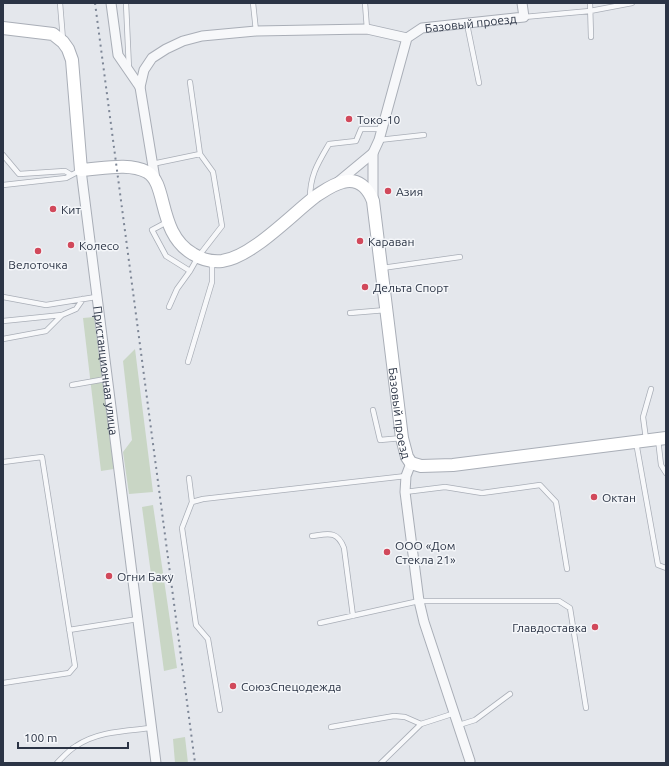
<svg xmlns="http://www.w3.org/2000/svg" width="669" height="766" viewBox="0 0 669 766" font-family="Ubuntu,sans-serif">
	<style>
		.green { fill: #c9d6c5 }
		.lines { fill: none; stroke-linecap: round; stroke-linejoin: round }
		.lane-casing { stroke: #a9aeb7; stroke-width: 6 }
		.street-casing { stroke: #a9aeb7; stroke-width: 11 }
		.secondary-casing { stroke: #a9aeb7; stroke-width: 14 }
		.lane { stroke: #f7f8fa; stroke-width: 4.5 }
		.street { stroke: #f7f8fa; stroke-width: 9 }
		.secondary { stroke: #fff; stroke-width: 12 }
		.rail { stroke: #7d8696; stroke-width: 2; stroke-dasharray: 2 4; stroke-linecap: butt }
		.poi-dot { fill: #d1495b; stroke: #f4f6f9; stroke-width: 1.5 }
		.labels { text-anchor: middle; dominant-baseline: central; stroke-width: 3; stroke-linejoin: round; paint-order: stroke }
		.street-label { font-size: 12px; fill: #2b3445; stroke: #f4f6f9 }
		.poi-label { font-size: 12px; fill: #2b3445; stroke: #f4f6f9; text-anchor: start }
	</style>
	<rect width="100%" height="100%" fill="#e4e7ec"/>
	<path class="green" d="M 94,317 L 114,469 L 101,471 L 83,318 Z
		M 135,349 L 153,492 L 129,494 L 123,452 L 132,440 L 123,361 Z
		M 153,505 L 177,668 L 164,671 L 142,507 Z
		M 185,737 L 188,763 L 175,763 L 173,739 Z"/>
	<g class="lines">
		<defs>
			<path id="lane" d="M 60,3 L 63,40
				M 126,3 L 129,69
				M 253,3 L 256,31
				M 365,3 L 367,29
				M 590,3 L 591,37
				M 524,17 L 590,11 L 632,3
				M 467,24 L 479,83
				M 379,140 L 424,135
				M 3,155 L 19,174 L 65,171 L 70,174
				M 152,164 L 200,154
				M 3,185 L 66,178 L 81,170
				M 310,198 C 310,175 318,163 329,144 L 356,141 L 361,129 L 381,129
				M 167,222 L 152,230 L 166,256 L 190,271 L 198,257 L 222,226 L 213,172 L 200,154 L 190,82
				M 382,268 L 460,257
				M 3,297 L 46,305 L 96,297
				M 169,307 L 177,289 L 190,271
				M 350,313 L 386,310
				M 3,321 L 62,315 L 76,309 L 83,299
				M 3,339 L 46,331 L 62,315
				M 188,362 L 212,282 L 212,261
				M 72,385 L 106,379
				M 373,410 L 380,440 L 402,438
				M 646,439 L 643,417 L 651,389
				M 658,439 L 661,465 L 666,473
				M 636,442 L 658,565 L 666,568
				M 3,462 L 42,457 L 75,666 L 69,673 L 3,683
				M 189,478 L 192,502
				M 405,492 L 445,487 L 482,493 L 540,485 L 556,502 L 567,569
				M 312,536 C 328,534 337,530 344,548 L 353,616
				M 320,623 L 419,601 L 559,601 L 570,608 L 586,708
				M 69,630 L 138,619
				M 220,710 L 208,639 L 196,625 L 182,528 L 192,502 L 203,499 L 406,476
				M 459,725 L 475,720 L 510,694
				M 331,727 L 394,716 L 405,717 L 421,724
				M 57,763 C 63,757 69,750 76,746 C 98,731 126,731 151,728
				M 381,763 L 421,724 L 455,713"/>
			<g id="street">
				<path d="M 111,3 L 118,55 L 140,87"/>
				<path id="s1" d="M 81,170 L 156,763"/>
				<path d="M 155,179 L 140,87 L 144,70 L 152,58 L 166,49 L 183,41 L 202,36 L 256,31 L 367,29 L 407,38"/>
				<path d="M 338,182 L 373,153"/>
				<path id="s2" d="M 373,200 L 373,153 L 379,140 L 407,38 L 422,28 L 524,17 L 522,3"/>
				<path d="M 411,463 L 406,476 L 405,492 L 419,601 L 424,622 L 470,761"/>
			</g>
			<g id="secondary">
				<path id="s3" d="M 3,28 L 53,34 L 63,42 L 68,49 L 72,60 L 81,170 C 101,169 129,162 147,172 C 168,183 157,233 193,254 C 201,259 212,262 222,261 C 252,257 291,215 316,196 C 324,191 333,184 343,182 C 358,178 368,188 373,201 L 402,438 L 407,457 L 411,463 L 421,466 L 453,465 L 666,438"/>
			</g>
		</defs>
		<use href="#lane" class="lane-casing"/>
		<use href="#street" class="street-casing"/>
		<use href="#secondary" class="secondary-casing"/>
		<use href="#lane" class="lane"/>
		<use href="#street" class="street"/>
		<use href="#secondary" class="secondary"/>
		<path class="rail" d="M 95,3 L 195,763"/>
	</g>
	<g class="poi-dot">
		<circle cx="349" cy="119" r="4"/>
		<circle cx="388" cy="191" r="4"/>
		<circle cx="53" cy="209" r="4"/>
		<circle cx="360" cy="241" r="4"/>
		<circle cx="71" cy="245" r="4"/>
		<circle cx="38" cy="251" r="4"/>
		<circle cx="365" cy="287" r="4"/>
		<circle cx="594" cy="497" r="4"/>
		<circle cx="387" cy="552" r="4"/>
		<circle cx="109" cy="576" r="4"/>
		<circle cx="595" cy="627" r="4"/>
		<circle cx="233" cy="686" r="4"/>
	</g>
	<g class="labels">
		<g class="street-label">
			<text stroke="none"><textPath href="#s2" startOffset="234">Базовый проезд</textPath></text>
			<text stroke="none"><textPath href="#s1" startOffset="202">Пристанционная улица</textPath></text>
			<text stroke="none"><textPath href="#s3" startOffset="787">Базовый проезд</textPath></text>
		</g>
		<g class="poi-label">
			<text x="357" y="119">Токо-10</text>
			<text x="396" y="191">Азия</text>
			<text x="61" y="209">Кит</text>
			<text x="368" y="241">Караван</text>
			<text x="79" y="245">Колесо</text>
			<text x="38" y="264" text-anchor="middle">Велоточка</text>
			<text x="373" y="287">Дельта Спорт</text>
			<text x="602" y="497">Октан</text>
			<text x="395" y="545">ООО «Дом<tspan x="395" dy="14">Стекла 21»</tspan></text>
			<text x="117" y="576">Огни Баку</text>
			<text x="587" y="627" text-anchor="end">Главдоставка</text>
			<text x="241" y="686">СоюзСпецодежда</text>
		</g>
	</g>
	<rect width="669" height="766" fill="none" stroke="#2b3445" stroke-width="8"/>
	<path d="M18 742v6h110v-6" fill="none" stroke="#2b3445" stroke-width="2"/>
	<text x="24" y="742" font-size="12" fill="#2b3445" stroke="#f4f6f9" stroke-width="3" paint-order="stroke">100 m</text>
</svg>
